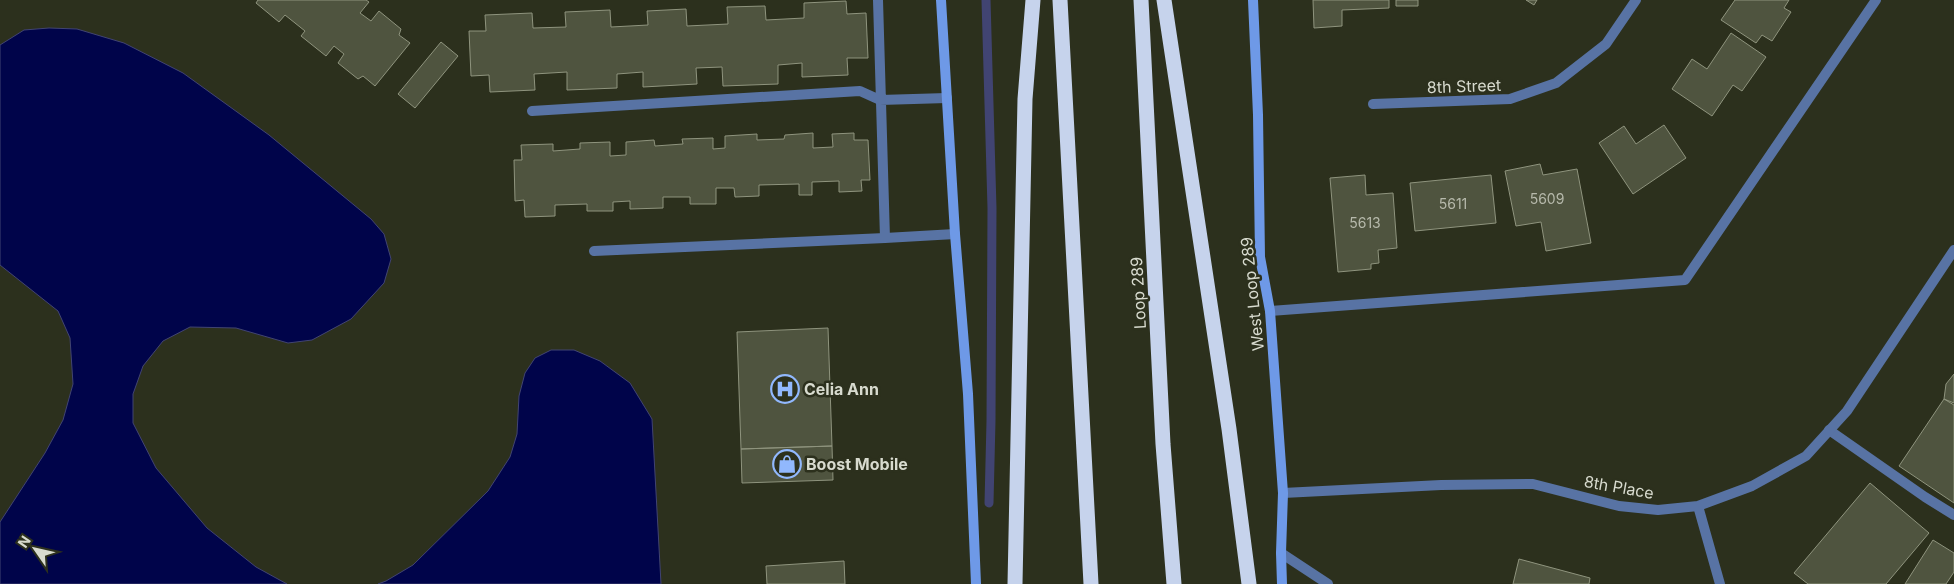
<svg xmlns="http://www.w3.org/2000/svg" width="1954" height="584" viewBox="0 0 1954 584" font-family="Inter,sans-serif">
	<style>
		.water { fill: #00044a; stroke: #414472 }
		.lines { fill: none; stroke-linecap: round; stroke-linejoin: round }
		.stream { stroke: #414472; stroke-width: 9 }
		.building { fill: #4f543f; stroke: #8f947e }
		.lane { stroke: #5873a4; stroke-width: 10 }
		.street { stroke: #5873a4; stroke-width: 10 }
		.secondary { stroke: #6e99e7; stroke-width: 10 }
		.highway { stroke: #c6d3ec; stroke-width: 15 }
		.labels { text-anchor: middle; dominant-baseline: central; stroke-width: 5; stroke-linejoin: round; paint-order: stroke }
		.number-label { font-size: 14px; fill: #b6b9ab }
		.street-label { font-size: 16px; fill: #d8dbcf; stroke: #2c301d }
		.poi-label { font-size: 16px; font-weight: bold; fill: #d8dbcf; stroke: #2c301d; text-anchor: start }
	</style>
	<rect width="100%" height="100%" fill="#2c301d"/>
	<path class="water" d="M 49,28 L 77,29 L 124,43 L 183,73 L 269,135 L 371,219 L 384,234 L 391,259 L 384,283 L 351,319 L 312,340 L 288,343 L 236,328 L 190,327 L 163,341 L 143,366 L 133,394 L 133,423 L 156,468 L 207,528 L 256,567 L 287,584 L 0,584 L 0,522 L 45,453 L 63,420 L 73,384 L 70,338 L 58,311 L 0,265 L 0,45 L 24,30 Z
		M 551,350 L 574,350 L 600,361 L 630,383 L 652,419 L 661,584 L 378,584 L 386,581 L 413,565 L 488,491 L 510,457 L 517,434 L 519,396 L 525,373 L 535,358 Z"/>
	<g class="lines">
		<path class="stream" d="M 986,0 L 992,208 L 991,421 L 989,503"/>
	</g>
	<path class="building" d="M 258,0 L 366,0 L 369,2 L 360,13 L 371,21 L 379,11 L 401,29 L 399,35 L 410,43 L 375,86 L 363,76 L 358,79 L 338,63 L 344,54 L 334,46 L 326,56 L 301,36 L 305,31 L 285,15 L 279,22 L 256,3 Z
		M 1313,0 L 1389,0 L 1389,8 L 1342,10 L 1342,26 L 1314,28 Z
		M 1396,0 L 1418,0 L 1418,6 L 1396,6 Z
		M 1526,0 L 1537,0 L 1534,5 Z
		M 1735,0 L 1789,0 L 1784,8 L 1791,12 L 1772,41 L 1762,35 L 1756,43 L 1721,20 Z
		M 846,1 L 847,14 L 866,13 L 868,58 L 847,58 L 848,75 L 802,77 L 802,63 L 778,65 L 778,84 L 723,86 L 722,67 L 696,68 L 697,84 L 643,87 L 643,72 L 617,74 L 617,88 L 567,90 L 567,72 L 534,74 L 535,90 L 490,92 L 489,75 L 471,76 L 469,31 L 486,31 L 485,15 L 532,13 L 533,28 L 566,27 L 565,12 L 610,10 L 611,27 L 648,25 L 647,11 L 686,9 L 687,26 L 728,24 L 727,7 L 765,6 L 766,20 L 804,18 L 804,3 Z
		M 1731,33 L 1766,57 L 1742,91 L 1733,85 L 1712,116 L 1672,89 L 1692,59 L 1707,69 Z
		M 441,42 L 458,56 L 415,108 L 398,94 Z
		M 1664,125 L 1686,158 L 1633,194 L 1599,143 L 1624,126 L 1636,144 Z
		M 813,133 L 813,148 L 833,147 L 832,134 L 854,133 L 854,140 L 868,140 L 870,180 L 861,180 L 862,191 L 839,192 L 839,181 L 812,182 L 812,195 L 799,195 L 799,184 L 759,185 L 759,196 L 735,197 L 734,188 L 716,188 L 716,204 L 690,204 L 690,197 L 663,197 L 663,208 L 630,209 L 630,201 L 613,202 L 613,211 L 587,211 L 587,204 L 555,205 L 555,216 L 525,217 L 524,200 L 515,201 L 514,160 L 522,160 L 521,145 L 553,144 L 553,151 L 580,149 L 580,143 L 610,142 L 610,156 L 626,155 L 626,142 L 654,140 L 655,146 L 683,144 L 682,139 L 713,138 L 713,149 L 725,148 L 725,136 L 757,134 L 757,140 L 784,139 L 785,135 Z
		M 1540,164 L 1543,175 L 1577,169 L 1591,243 L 1546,251 L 1541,222 L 1516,226 L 1505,171 Z
		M 1365,175 L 1366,195 L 1393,193 L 1397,248 L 1378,250 L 1379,263 L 1371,264 L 1371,269 L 1338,272 L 1330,178 Z
		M 1491,175 L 1496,223 L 1415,231 L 1410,183 Z
		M 828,328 L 832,446 L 741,449 L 737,332 Z
		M 1954,374 L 1954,403 L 1944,399 L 1946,384 Z
		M 1944,399 L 1954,405 L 1954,503 L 1899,466 Z
		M 832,446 L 833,480 L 742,483 L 741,449 Z
		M 1870,483 L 1929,533 L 1886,584 L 1808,584 L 1794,573 Z
		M 1933,540 L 1954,553 L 1954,572 L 1946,584 L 1905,584 Z
		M 1519,559 L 1590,578 L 1589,584 L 1513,584 Z
		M 844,561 L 845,584 L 767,584 L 766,566 Z"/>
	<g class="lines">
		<path class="lane" d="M 878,0 L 885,238
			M 532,111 L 860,91 L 880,100 L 947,98
			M 594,251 L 885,238 L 955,234
			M 1270,311 L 1685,280 L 1876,0
			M 1829,430 L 1925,497 L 1954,515
			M 1281,553 L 1328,584"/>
		<path class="street" d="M 1373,104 L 1510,99 L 1556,83 L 1606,44 L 1636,0
			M 1283,493 L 1441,485 L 1533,484 L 1619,506 L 1658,510 L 1698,506 L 1752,486 L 1806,456 L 1847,411 L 1954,250
			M 1698,506 L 1720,584"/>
		<path class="secondary" d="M 941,0 L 955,234 L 968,394 L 976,584
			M 1253,0 L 1258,115 L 1260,257 L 1270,311 L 1283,493 L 1281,553 L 1282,584"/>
		<path class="highway" d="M 1060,0 L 1091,584
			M 1141,0 L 1163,444 L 1174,584
			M 1164,0 L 1229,429 L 1249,584
			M 1015,584 L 1025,99 L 1033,0"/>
	</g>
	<defs>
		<symbol id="hospital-ring" viewBox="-11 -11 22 22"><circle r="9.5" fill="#2c301d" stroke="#91b8fd" stroke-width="1.5"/><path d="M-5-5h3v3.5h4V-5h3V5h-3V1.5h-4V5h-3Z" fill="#91b8fd"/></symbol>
		<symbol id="shop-ring" viewBox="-11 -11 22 22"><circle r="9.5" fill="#2c301d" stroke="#91b8fd" stroke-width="1.5"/><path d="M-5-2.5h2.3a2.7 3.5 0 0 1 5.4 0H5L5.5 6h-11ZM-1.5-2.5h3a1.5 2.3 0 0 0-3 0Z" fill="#91b8fd"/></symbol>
	</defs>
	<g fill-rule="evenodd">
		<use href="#hospital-ring" x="769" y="373" width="32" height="32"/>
		<use href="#shop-ring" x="771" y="448" width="32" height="32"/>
	</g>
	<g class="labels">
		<g class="number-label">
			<text x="1547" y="198">5609</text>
			<text x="1453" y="203">5611</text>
			<text x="1365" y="222">5613</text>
		</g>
		<g class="street-label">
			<text transform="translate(1464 86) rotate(-2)">8th Street</text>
			<text transform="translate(1138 293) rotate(-93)">Loop 289</text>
			<text transform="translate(1252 294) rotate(-96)">West Loop 289</text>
			<text transform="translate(1619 487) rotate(10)">8th Place</text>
		</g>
		<g class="poi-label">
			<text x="804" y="389">Celia Ann</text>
			<text x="806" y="464">Boost Mobile</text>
		</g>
	</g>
	<g transform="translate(35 549) rotate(304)" stroke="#2c301d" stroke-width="4" paint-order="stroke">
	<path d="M0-4L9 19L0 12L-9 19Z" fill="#d8dbcf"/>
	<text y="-8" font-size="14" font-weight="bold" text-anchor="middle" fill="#d8dbcf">N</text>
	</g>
</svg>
